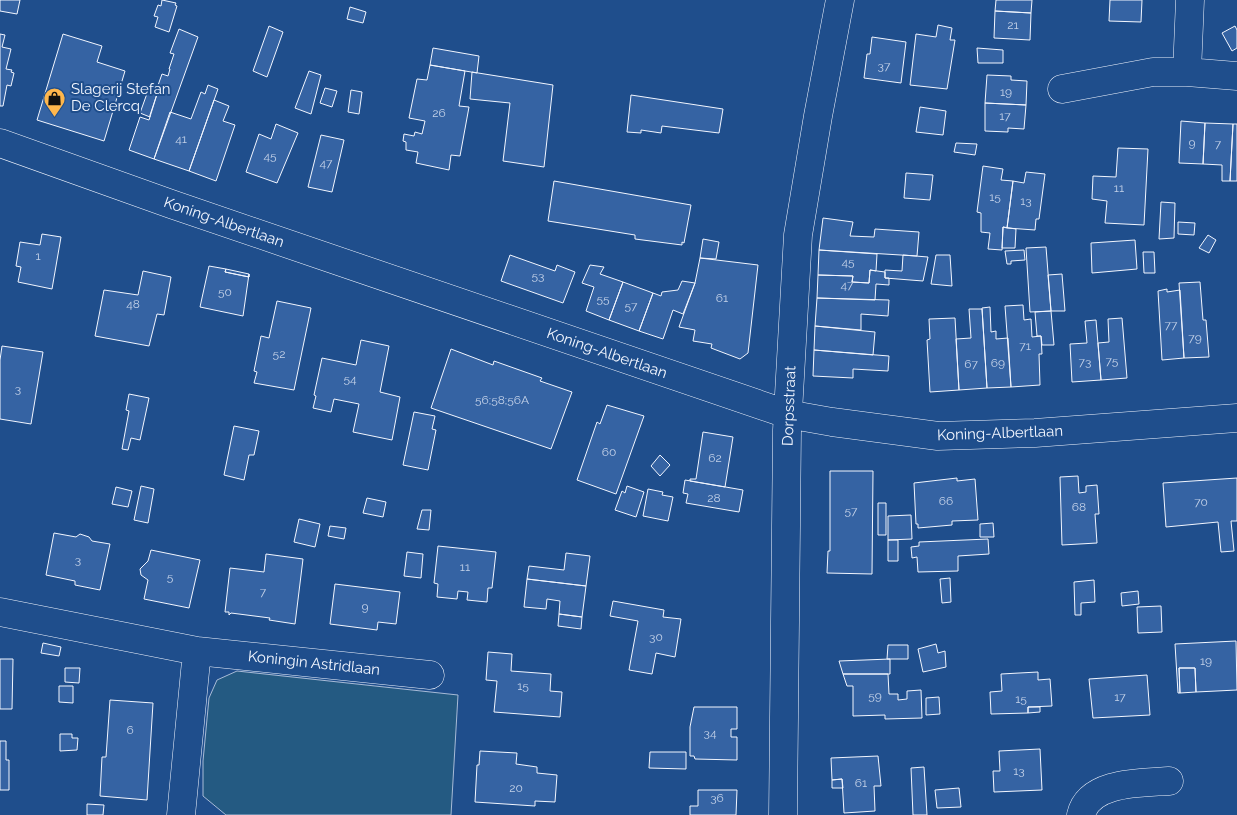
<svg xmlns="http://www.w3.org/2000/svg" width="1237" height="815" viewBox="0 0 1237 815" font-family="Raleway,sans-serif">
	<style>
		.green { fill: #245a82; stroke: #a8bbd7 }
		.building { fill: #3563a3; stroke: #f2f6ff }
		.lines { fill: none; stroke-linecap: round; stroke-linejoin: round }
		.minor-casing { stroke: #f2f6ff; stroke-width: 29 }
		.minor { stroke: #1f4e8c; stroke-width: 28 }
		.labels { text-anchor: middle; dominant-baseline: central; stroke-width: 4; stroke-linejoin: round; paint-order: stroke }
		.number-label { font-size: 12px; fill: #c3d1e8 }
		.poi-label { font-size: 15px; fill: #f2f6ff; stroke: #1f4e8c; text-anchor: start }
		.street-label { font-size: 15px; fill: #f2f6ff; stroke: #1f4e8c }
	</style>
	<rect width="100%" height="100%" fill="#1f4e8c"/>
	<path class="green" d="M 237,671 L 458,695 L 451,815 L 226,815 L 203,796 L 203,761 L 209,698 L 217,680 Z"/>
	<path class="building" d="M 0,0 L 20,0 L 17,14 L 0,11 Z
		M 162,0 L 176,3 L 175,5 L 177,6 L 169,32 L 155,27 L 158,17 L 154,16 L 158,5 L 161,6 Z
		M 996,0 L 1032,0 L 1031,13 L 995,11 Z
		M 1110,0 L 1142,0 L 1141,22 L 1109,21 Z
		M 350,7 L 366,12 L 363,23 L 347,19 Z
		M 995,11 L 1031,13 L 1030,40 L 994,38 Z
		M 938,25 L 952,28 L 950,40 L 955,40 L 947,89 L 910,85 L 916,34 L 936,37 Z
		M 269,26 L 283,32 L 267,77 L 253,71 Z
		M 1235,26 L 1237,30 L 1237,48 L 1232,51 L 1222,33 Z
		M 179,29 L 198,37 L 154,159 L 129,150 L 140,117 L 149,120 L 158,91 L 156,91 L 162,74 L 168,76 L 170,69 L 169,69 L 174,54 L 170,53 Z
		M 0,34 L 5,35 L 2,47 L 11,49 L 6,69 L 12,70 L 11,72 L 14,73 L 11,86 L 7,85 L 3,106 L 0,106 Z
		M 63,34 L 102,46 L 97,62 L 125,71 L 104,141 L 37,120 Z
		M 872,37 L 906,42 L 901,83 L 864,78 L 867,54 L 870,54 Z
		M 433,48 L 479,56 L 477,73 L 430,65 Z
		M 977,48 L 1003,50 L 1003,63 L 978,63 Z
		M 430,65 L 465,71 L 459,106 L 469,107 L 460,156 L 451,155 L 449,170 L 416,163 L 418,152 L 406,150 L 406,142 L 403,141 L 404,134 L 414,136 L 415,132 L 422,134 L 425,121 L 409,118 L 417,79 L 427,80 Z
		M 309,71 L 321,75 L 311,114 L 295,108 Z
		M 472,72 L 553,85 L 544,167 L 503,161 L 510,103 L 470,99 Z
		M 987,75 L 1011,76 L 1011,80 L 1027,81 L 1026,105 L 985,103 Z
		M 208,85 L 218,89 L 189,171 L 154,159 L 170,112 L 191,119 L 201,92 L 205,94 Z
		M 149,88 L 158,91 L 150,115 L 150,117 L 140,113 Z
		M 325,88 L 337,91 L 332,107 L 320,103 Z
		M 351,90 L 362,92 L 359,114 L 348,112 Z
		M 631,95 L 723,109 L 719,133 L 662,126 L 661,133 L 641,130 L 641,133 L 627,132 Z
		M 214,100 L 229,106 L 223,121 L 235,125 L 216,181 L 189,171 Z
		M 985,103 L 1026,105 L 1024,129 L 1008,128 L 1008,132 L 985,131 Z
		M 920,107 L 946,111 L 943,135 L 916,132 Z
		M 1181,121 L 1205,123 L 1203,164 L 1179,163 Z
		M 1205,123 L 1233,124 L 1230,181 L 1222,181 L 1222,165 L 1203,164 Z
		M 276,124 L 298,133 L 277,183 L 246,172 L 259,134 L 271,139 Z
		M 1233,124 L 1237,124 L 1237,181 L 1230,181 Z
		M 321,135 L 344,140 L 332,192 L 308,187 Z
		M 956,143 L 977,144 L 975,155 L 954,152 Z
		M 1118,148 L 1148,149 L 1144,225 L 1105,223 L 1107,201 L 1092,199 L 1093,176 L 1116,177 Z
		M 983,166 L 1003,169 L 1001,180 L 1013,181 L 1007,228 L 1003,227 L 1002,250 L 988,249 L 990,233 L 981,232 L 981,213 L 977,212 Z
		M 1026,172 L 1045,174 L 1039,219 L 1036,219 L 1035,230 L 1007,228 L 1013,181 L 1024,183 Z
		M 906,173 L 933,175 L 930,200 L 904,198 Z
		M 554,181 L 691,205 L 684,243 L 682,242 L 682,245 L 635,239 L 635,235 L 548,221 Z
		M 1161,202 L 1175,203 L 1174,238 L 1159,239 Z
		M 823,218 L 853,222 L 850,236 L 874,237 L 875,229 L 919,232 L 917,256 L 819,250 Z
		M 1178,222 L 1195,223 L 1194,235 L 1178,234 Z
		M 1003,227 L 1016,229 L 1015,248 L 1002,248 Z
		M 42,234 L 61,237 L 52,289 L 18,282 L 21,267 L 16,266 L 20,242 L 40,245 Z
		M 1208,235 L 1216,240 L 1209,253 L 1199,248 Z
		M 703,239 L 719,242 L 716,259 L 700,258 Z
		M 1135,240 L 1137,269 L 1092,273 L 1091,243 Z
		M 1046,247 L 1051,311 L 1030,312 L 1026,248 Z
		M 819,250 L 877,254 L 876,271 L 870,270 L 869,283 L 852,282 L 853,276 L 818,275 Z
		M 1024,250 L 1025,260 L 1011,261 L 1011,264 L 1007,264 L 1005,251 Z
		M 1143,252 L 1154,252 L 1155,273 L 1144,273 Z
		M 510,255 L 555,271 L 557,265 L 575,272 L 563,303 L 501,281 Z
		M 903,255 L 928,257 L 923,281 L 885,278 L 885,270 L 902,271 Z
		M 936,255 L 950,255 L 952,286 L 931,284 Z
		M 700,258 L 758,265 L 748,353 L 740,359 L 711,348 L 712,344 L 693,341 L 695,330 L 679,327 L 695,283 Z
		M 590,265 L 604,267 L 600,274 L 623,282 L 609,320 L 586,311 L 594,287 L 582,283 Z
		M 209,266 L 226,269 L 225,272 L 249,277 L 249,274 L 243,316 L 200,307 Z
		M 226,269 L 249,274 L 249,277 L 225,272 Z
		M 870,270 L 885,272 L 885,278 L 889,278 L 889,285 L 876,284 L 875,300 L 817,298 L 818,275 L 853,276 L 852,282 L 869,283 Z
		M 143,271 L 171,277 L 164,315 L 157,314 L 149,346 L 95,336 L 104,290 L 138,295 Z
		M 1062,274 L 1065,311 L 1051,311 L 1048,275 Z
		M 682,281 L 695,283 L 683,314 L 673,310 L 663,339 L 639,331 L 653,293 L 661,296 L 662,292 L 678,290 Z
		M 623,282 L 653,293 L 639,331 L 609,320 Z
		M 1200,282 L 1203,320 L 1206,320 L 1209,357 L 1184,358 L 1179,283 Z
		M 1167,289 L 1167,292 L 1180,290 L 1184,358 L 1162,360 L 1158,291 Z
		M 817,298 L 889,300 L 888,316 L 861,314 L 861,330 L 815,326 Z
		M 277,301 L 311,308 L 294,390 L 254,383 L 257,372 L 254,371 L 261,336 L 269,338 Z
		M 1023,305 L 1024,320 L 1031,319 L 1032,337 L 1041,336 L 1042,354 L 1039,354 L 1040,385 L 1011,387 L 1005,306 Z
		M 990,307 L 991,332 L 996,331 L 996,339 L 1008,338 L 1011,387 L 987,388 L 982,308 Z
		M 969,309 L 982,309 L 987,388 L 959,390 L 956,339 L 971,338 Z
		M 1051,311 L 1054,345 L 1042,345 L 1041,336 L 1037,336 L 1035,312 Z
		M 955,318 L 959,390 L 930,392 L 927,340 L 930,339 L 929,319 Z
		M 1122,318 L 1127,378 L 1101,380 L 1098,343 L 1109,342 L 1108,319 Z
		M 1096,320 L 1101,380 L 1072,382 L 1070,344 L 1087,343 L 1085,321 Z
		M 815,326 L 875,332 L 873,355 L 814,350 Z
		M 361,340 L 389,346 L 380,392 L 400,397 L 392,440 L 353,432 L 359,404 L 334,399 L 331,412 L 313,408 L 316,396 L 314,395 L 322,358 L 356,365 Z
		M 2,346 L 43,352 L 31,424 L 0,419 L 0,360 Z
		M 451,349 L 493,365 L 494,361 L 542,378 L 540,381 L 572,392 L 551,449 L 431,408 Z
		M 814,350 L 889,356 L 888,371 L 853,369 L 853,378 L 813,376 Z
		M 129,394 L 149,398 L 140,440 L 131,438 L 128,450 L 122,449 L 129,411 L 126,410 Z
		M 607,405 L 644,416 L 616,494 L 577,480 L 597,422 L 600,424 Z
		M 414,412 L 435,416 L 432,429 L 436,430 L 428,470 L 403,465 Z
		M 234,426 L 259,431 L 254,455 L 249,455 L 244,480 L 224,475 Z
		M 703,432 L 733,437 L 725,487 L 690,481 L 690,479 L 696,479 Z
		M 660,455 L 670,465 L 660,476 L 651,466 Z
		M 830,471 L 873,471 L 872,574 L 827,573 L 828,551 L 830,551 Z
		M 1078,476 L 1079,493 L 1086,492 L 1086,486 L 1097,485 L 1099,514 L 1095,514 L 1097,543 L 1062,545 L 1060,477 Z
		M 957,478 L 957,481 L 975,479 L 978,520 L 952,521 L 952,525 L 918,528 L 918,524 L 916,524 L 914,483 Z
		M 1237,478 L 1237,521 L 1231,521 L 1234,551 L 1221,552 L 1218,522 L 1166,527 L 1163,483 Z
		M 685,480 L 743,490 L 739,512 L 686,503 L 688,494 L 683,493 Z
		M 141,486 L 154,489 L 148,523 L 134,520 Z
		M 627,486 L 644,492 L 636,517 L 615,510 L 622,491 L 625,493 Z
		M 116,487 L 132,491 L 128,507 L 112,504 Z
		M 648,489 L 663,492 L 662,495 L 673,497 L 668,521 L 643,516 Z
		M 367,498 L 386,502 L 383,517 L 363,513 Z
		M 878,503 L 886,503 L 886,535 L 878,535 Z
		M 422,510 L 431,510 L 429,530 L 417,529 Z
		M 911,515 L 912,539 L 888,540 L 888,516 Z
		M 299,519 L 320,524 L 315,547 L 294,542 Z
		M 993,523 L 994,537 L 980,537 L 980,524 Z
		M 330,526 L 346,528 L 344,539 L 328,536 Z
		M 54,533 L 76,537 L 80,534 L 89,537 L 92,541 L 110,544 L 100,590 L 75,585 L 75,581 L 46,575 Z
		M 988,539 L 989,554 L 958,556 L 958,571 L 918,572 L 917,557 L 912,558 L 911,547 L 919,546 L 919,542 Z
		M 888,540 L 898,540 L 898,561 L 888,561 Z
		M 438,546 L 496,552 L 492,588 L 488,588 L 487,602 L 467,600 L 468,592 L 458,591 L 457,599 L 437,597 L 438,584 L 434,583 Z
		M 151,550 L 200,560 L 189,608 L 144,599 L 148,580 L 141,575 L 140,569 L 148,561 Z
		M 407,552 L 423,554 L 421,578 L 404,576 Z
		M 566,553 L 590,556 L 586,586 L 527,579 L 529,566 L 564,570 Z
		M 266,554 L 303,559 L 295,624 L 269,620 L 270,618 L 231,613 L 229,615 L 229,612 L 225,612 L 230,568 L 264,572 Z
		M 950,578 L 951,602 L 942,603 L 940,579 Z
		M 527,579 L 586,586 L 582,617 L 559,614 L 560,601 L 547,599 L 546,609 L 524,607 Z
		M 1094,580 L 1095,602 L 1081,603 L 1081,615 L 1075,615 L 1074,582 Z
		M 335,584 L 400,592 L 396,624 L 378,622 L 377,630 L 330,624 Z
		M 1138,591 L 1139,604 L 1122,606 L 1121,593 Z
		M 613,601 L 664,610 L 663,617 L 681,619 L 675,657 L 656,653 L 652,674 L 629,670 L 638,621 L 610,616 Z
		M 1161,606 L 1162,632 L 1138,633 L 1137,607 Z
		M 559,614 L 582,617 L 581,629 L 558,626 Z
		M 1236,641 L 1237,690 L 1196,692 L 1195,668 L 1179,668 L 1180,693 L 1178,693 L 1175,644 Z
		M 43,643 L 61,647 L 59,656 L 41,653 Z
		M 936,644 L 938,653 L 945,651 L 946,667 L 923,672 L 918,649 Z
		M 888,645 L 908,645 L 908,659 L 887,659 Z
		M 488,652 L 512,654 L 511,671 L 551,674 L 550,691 L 562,692 L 560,717 L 494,712 L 497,681 L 486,680 Z
		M 0,659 L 13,659 L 12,709 L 0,709 Z
		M 890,659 L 890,674 L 843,674 L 839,661 Z
		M 65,668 L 80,668 L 79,683 L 65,682 Z
		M 1179,668 L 1195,668 L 1196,692 L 1180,693 Z
		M 1038,672 L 1038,680 L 1050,679 L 1052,706 L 1028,707 L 1028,713 L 991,714 L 990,692 L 1002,691 L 1001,674 Z
		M 843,674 L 888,674 L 889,694 L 898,694 L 898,700 L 907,699 L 907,691 L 921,690 L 922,718 L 885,719 L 885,715 L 853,716 L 853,686 L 847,686 Z
		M 1147,675 L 1150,715 L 1093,718 L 1089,679 Z
		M 59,686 L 73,686 L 73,703 L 59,702 Z
		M 939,697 L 940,714 L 926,715 L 926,698 Z
		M 110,700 L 153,703 L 147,800 L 100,796 L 102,757 L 106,757 Z
		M 694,707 L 737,707 L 737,729 L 731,729 L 731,737 L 737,737 L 737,760 L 695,759 L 694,756 L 690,756 L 690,727 Z
		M 1028,707 L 1040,707 L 1040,712 L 1028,713 Z
		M 60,734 L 72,734 L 72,738 L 78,738 L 77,750 L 60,751 Z
		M 0,741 L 6,741 L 6,760 L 9,760 L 9,790 L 0,790 Z
		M 1040,749 L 1042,790 L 994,792 L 993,771 L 1000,771 L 999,751 Z
		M 480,751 L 517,753 L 516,764 L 537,767 L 537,773 L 557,775 L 555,802 L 535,801 L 535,806 L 475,802 L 477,765 L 479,765 Z
		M 650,752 L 686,752 L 686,769 L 649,768 Z
		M 878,756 L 881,786 L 874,786 L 875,811 L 844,813 L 842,779 L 832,780 L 831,758 Z
		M 924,767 L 927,815 L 913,815 L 911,768 Z
		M 842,779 L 843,788 L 832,788 L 832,780 Z
		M 959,788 L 961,807 L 937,808 L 935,790 Z
		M 698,790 L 737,790 L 736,815 L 690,815 L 690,806 L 698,806 Z
		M 87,804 L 104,805 L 103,815 L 87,815 Z"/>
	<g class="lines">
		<defs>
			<path id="minor" d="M 1190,0 L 1187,72 L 1237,76
				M 1062,89 L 1153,72 L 1187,72
				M 0,143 L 171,204 L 787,414 L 832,422 L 938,436 L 1035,433 L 1237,418
				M 0,612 L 197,651 L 430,675
				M 181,815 L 197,651
				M 783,815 L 787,430 L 798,235 L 818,116 L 840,0
				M 1081,815 C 1089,781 1142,783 1169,781"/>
		</defs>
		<use href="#minor" class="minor-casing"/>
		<use href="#minor" class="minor"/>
	</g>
	<defs>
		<symbol id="shop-pin" viewBox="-11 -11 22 30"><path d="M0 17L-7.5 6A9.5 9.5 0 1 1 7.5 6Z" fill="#ffb74d" stroke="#1f4e8c"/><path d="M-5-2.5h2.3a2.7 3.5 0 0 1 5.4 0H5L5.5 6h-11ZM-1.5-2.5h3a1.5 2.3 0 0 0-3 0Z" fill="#111"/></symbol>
	</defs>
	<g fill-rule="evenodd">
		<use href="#shop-pin" x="42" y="86" width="25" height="34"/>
	</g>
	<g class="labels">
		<g class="number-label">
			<text x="1013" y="25">21</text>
			<text x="884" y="66">37</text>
			<text x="1006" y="92">19</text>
			<text x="439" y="113">26</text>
			<text x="1005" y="116">17</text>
			<text x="181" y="139">41</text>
			<text x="1192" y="143">9</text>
			<text x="1218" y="144">7</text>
			<text x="270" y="156">45</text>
			<text x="326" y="163">47</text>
			<text x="1119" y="188">11</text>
			<text x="995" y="197">15</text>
			<text x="1026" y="201">13</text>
			<text x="38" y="256">1</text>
			<text x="848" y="262">45</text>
			<text x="538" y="276">53</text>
			<text x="847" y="285">47</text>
			<text x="225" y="292">50</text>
			<text x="722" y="298">61</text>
			<text x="603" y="299">55</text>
			<text x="133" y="304">48</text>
			<text x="631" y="306">57</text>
			<text x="1171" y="325">77</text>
			<text x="1195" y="338">79</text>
			<text x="1025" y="346">71</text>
			<text x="279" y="354">52</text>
			<text x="1112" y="361">75</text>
			<text x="1085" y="362">73</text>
			<text x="998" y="363">69</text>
			<text x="971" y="364">67</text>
			<text x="350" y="379">54</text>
			<text x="18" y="389">3</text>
			<text x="502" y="400">56;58;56A</text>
			<text x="609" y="452">60</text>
			<text x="715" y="458">62</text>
			<text x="714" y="498">28</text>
			<text x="946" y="501">66</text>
			<text x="1201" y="502">70</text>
			<text x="1079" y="507">68</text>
			<text x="851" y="511">57</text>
			<text x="78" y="560">3</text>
			<text x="465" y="567">11</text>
			<text x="170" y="577">5</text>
			<text x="263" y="592">7</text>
			<text x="365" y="607">9</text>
			<text x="656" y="637">30</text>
			<text x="1206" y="661">19</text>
			<text x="523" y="686">15</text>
			<text x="875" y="696">59</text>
			<text x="1120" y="697">17</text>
			<text x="1021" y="699">15</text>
			<text x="130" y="730">6</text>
			<text x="710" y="733">34</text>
			<text x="1019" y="771">13</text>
			<text x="861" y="783">61</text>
			<text x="516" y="788">20</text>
			<text x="717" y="798">36</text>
		</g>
		<g class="poi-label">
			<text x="71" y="89">Slagerij Stefan<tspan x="71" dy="17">De Clercq</tspan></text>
		</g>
		<g class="street-label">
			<text transform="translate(224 222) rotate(19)">Koning-Albertlaan</text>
			<text transform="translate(607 353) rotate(19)">Koning-Albertlaan</text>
			<text transform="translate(789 406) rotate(-88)">Dorpsstraat</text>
			<text transform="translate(1000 433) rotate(-2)">Koning-Albertlaan</text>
			<text transform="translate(314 663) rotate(6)">Koningin Astridlaan</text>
		</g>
	</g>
</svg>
